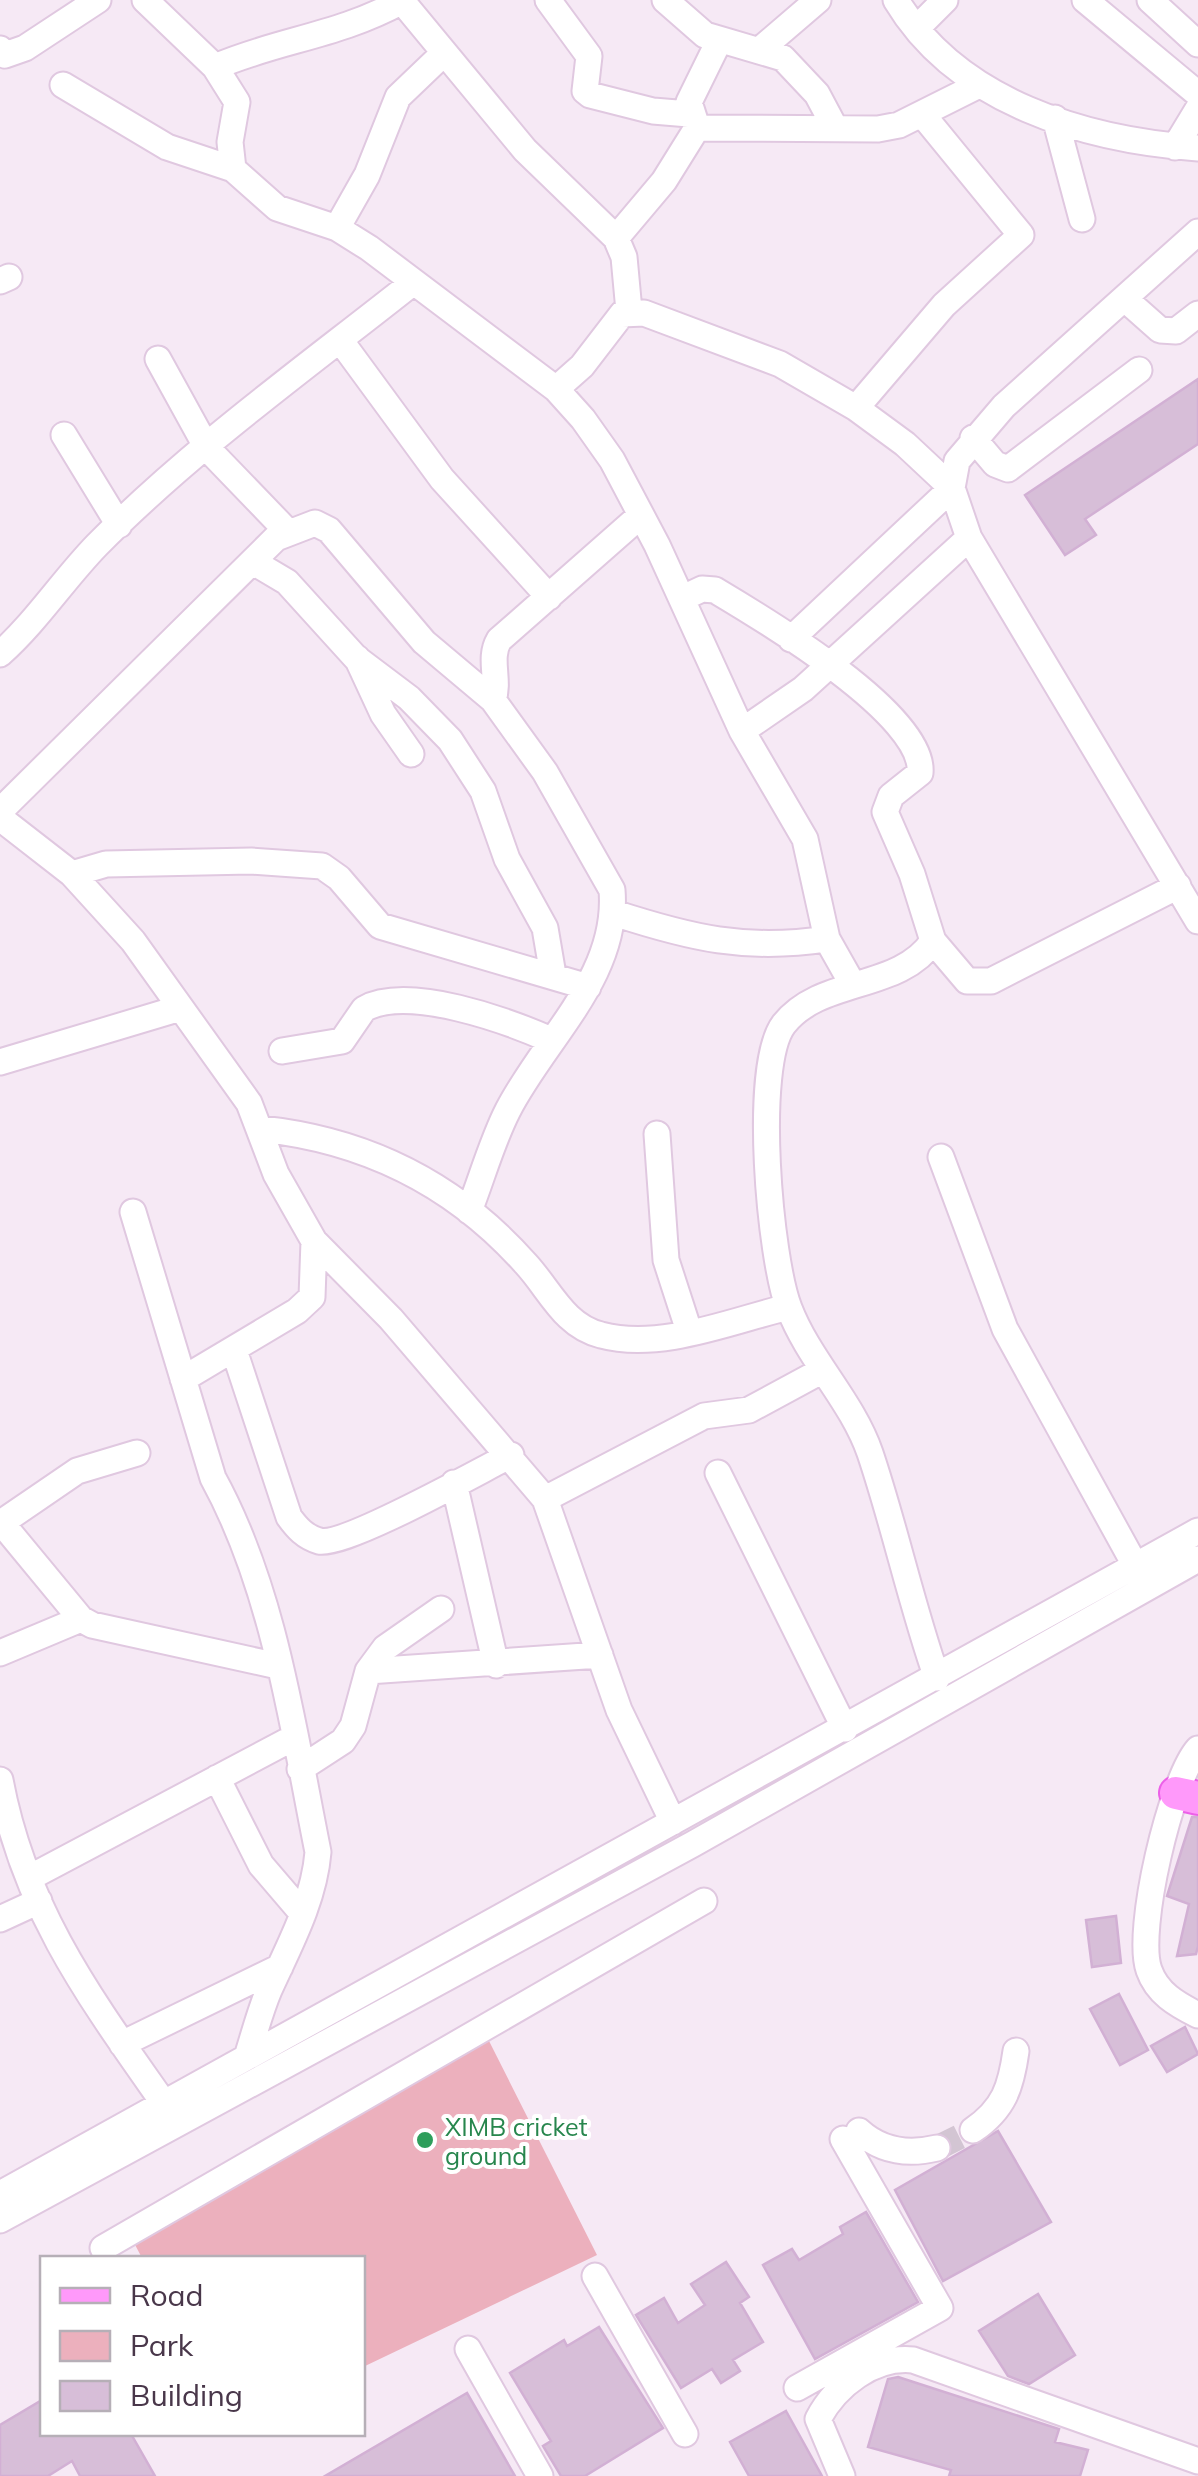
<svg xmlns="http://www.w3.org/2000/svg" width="1198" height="2476" viewBox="0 0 1198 2476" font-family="Mulish,sans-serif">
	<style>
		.green { fill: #ecb0bd }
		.building { fill: #d7bed8; stroke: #d2b0d4; stroke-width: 2.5 }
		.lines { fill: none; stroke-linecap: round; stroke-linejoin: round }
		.minor-tunnel { stroke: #d3c5d3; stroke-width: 25; stroke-dasharray: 25 12; stroke-linecap: butt }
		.minor-casing { stroke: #e0c8e0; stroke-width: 29 }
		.major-casing { stroke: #ec60e8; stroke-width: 36 }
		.minor { stroke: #fff; stroke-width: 25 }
		.major { stroke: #ff99fa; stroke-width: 32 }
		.leisure-dot { fill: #2e9e5b; stroke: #fff; stroke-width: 4 }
		.labels { text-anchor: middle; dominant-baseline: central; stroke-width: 8; stroke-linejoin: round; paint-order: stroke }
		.leisure-label { font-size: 25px; fill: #27864d; stroke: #fff; text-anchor: start }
	</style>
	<rect width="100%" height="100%" fill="#f6e9f5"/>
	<path class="green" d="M 489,2041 L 597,2255 L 363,2367 L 362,2258 L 142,2258 L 132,2239 Z"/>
	<path class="building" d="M 1198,379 L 1198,444 L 1085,519 L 1096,535 L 1065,555 L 1025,495 Z
		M 1192,1817 L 1198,1817 L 1198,1946 L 1196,1954 L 1177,1956 L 1189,1904 L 1167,1896 Z
		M 1116,1916 L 1121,1963 L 1092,1967 L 1086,1920 Z
		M 1119,1994 L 1148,2050 L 1120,2065 L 1090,2009 Z
		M 1185,2027 L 1198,2054 L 1167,2072 L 1151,2046 Z
		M 998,2131 L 1051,2222 L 943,2281 L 895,2190 Z
		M 866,2212 L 918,2302 L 815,2359 L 763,2265 L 792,2249 L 799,2260 L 843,2234 L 840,2227 Z
		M 726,2262 L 749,2297 L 740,2303 L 763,2342 L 733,2360 L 740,2371 L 721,2383 L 712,2369 L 681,2388 L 636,2315 L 664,2298 L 678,2323 L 705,2305 L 691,2284 Z
		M 1038,2294 L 1075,2355 L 1029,2384 L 1008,2376 L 979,2331 Z
		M 599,2327 L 663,2428 L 585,2476 L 561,2476 L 543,2446 L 551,2441 L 510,2373 L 564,2340 L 567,2346 Z
		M 898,2377 L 1059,2429 L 1055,2442 L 1088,2450 L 1080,2476 L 949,2476 L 951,2470 L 868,2447 L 888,2379 Z
		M 467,2393 L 515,2476 L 325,2476 Z
		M 42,2400 L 42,2434 L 131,2434 L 155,2476 L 80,2476 L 72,2461 L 48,2476 L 0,2476 L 0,2425 Z
		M 786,2411 L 822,2476 L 749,2476 L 730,2442 Z"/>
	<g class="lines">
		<path class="minor-tunnel" d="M 937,2148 L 973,2130"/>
		<defs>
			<path id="minor" d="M 145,0 L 215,67 L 237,102 L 230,142 L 233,169 L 277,208 L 337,228 L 369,248 L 556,389 L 583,419 L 612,460 L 657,545 L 742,731 L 805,839 L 827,939 L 853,985
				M 401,0 L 525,150 L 616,238 L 624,257 L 629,311
				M 548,0 L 589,56 L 585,91 L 590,95 L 653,111 L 689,114
				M 665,0 L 705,35 L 783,58 L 817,94 L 834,126
				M 896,0 C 957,102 1085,140 1198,148
				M 1085,0 L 1198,94
				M 1150,0 L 1198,44
				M 917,28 L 945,0
				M 762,48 L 818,0
				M 0,49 L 5,55 L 25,48 L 98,0
				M 215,67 C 280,39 336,37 402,1
				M 63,85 L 167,147 L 233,169
				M 1055,118 L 1082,219
				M 697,127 L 689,102 L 719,41
				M 1175,147 L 1198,109
				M 337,228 L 367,175 L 398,97 L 443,54
				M 616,238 L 664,181 L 697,128 L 878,129 L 899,125 L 977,86
				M 0,281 L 9,277
				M 1125,299 L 1160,330 L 1176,331 L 1198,314
				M 340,340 L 442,479 L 549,597
				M 158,359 L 207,448 L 287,531
				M 556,389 L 582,366 L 622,314 L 644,313 L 780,364 L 856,408 L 905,444 L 952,488 L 969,538 L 1198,921
				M 856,408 L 944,305 L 1021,235 L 922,114
				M 64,435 L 119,525
				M 973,438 L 995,464 L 1008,469 L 1139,370
				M 255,563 L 287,582 L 356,658 L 409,698 L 450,740 L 483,791 L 507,859 L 545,928 L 553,975
				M 683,598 L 702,589 L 715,590 C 762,618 926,715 920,773 L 891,796 L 885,812 L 912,874 L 933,941 C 900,991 821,977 784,1024 C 752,1065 770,1260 789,1308 C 809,1360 852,1401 870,1453 C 895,1527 911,1604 937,1678
				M 791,639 L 952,488 L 957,461 L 1004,406 L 1198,232
				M 0,654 C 37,621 63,580 97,545 C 192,449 305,368 411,284
				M 357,658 L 383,714 L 411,754
				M 493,700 C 500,679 488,659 499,640 L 641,515
				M 742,731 L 803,689 L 969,538
				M 0,811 L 276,538 L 315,523 L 329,530 L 424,642 L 493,700 L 545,772 L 612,890 C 619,976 545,1038 508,1110 C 492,1141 482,1178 469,1211
				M 0,818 L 72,874 L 133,941 L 249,1103 L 276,1174 L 314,1241 L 312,1297 L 297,1311 L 183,1379
				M 72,874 L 106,864 L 251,861 L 322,866 L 339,878 L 380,926 L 588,987
				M 614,913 C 691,938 745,951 827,939
				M 933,941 L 967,981 L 991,981 L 1178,886
				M 282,1051 L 342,1041 L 364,1009 C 408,984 508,1021 551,1040
				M 0,1062 L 177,1009
				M 261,1129 C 366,1140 455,1184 526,1264 C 550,1290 564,1326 601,1335 C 660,1351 731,1321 788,1307
				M 657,1134 L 666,1260 L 689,1331
				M 941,1157 L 1005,1329 L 1135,1565
				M 133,1212 L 213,1478 C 274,1589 293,1728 318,1852 C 314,1901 289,1946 269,1990 C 260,2011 254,2035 247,2057
				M 314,1241 L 391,1319 L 545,1499 L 619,1710 L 673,1822
				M 234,1350 L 289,1517 C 297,1528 305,1537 319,1541 C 345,1547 479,1471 511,1455
				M 718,1473 L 845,1729
				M 454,1483 L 496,1665
				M 545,1499 L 704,1416 L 749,1410 L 823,1370
				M 0,1521 L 81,1619 L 92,1625 L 278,1666
				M 1,1523 L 77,1471 L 137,1453
				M 0,1653 L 81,1619
				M 368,1671 L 600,1655
				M 1198,1749 C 1171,1779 1135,1931 1149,1970 C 1157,1993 1176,2004 1198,2015
				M 300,1769 L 343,1741 L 353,1726 L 368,1671 L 385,1648 L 441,1609
				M 217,1778 L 261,1865 L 303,1914
				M 0,1780 C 24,1909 90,1998 163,2102
				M 29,1878 L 293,1738
				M 0,1919 L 39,1901
				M 122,2044 L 280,1967
				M 973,2130 C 1004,2109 1011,2087 1016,2051
				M 859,2131 C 881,2151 908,2155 937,2148
				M 0,2194 L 1198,1531
				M 0,2220 L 693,1844 L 1198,1559
				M 103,2248 L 704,1901
				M 595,2276 L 685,2434
				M 468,2349 L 540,2476
				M 797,2388 L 940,2308 L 843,2139
				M 842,2476 L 818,2419 C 836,2385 874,2356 913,2360 L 1198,2461"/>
			<path id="major" d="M 1176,1793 L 1198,1798"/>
		</defs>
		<use href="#minor" class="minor-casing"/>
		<use href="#major" class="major-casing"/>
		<use href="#minor" class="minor"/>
		<use href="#major" class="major"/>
	</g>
	<circle class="leisure-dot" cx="425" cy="2140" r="10"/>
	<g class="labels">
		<g class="leisure-label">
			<text x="445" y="2126">XIMB cricket<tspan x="445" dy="29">ground</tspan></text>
		</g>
	</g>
	<rect x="40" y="2256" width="325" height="180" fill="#ffffff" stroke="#b6afb7" stroke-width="2.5"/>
	<rect x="60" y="2288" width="50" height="15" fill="#ff99fa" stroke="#b6afb7" stroke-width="2.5"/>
	<text x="130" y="2306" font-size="30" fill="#49374a">Road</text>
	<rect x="60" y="2331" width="50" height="30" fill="#ecb0bd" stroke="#b6afb7" stroke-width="2.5"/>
	<text x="130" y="2356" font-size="30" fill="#49374a">Park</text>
	<rect x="60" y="2381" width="50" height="30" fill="#d7bed8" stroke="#b6afb7" stroke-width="2.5"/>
	<text x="130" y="2406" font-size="30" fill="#49374a">Building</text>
</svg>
